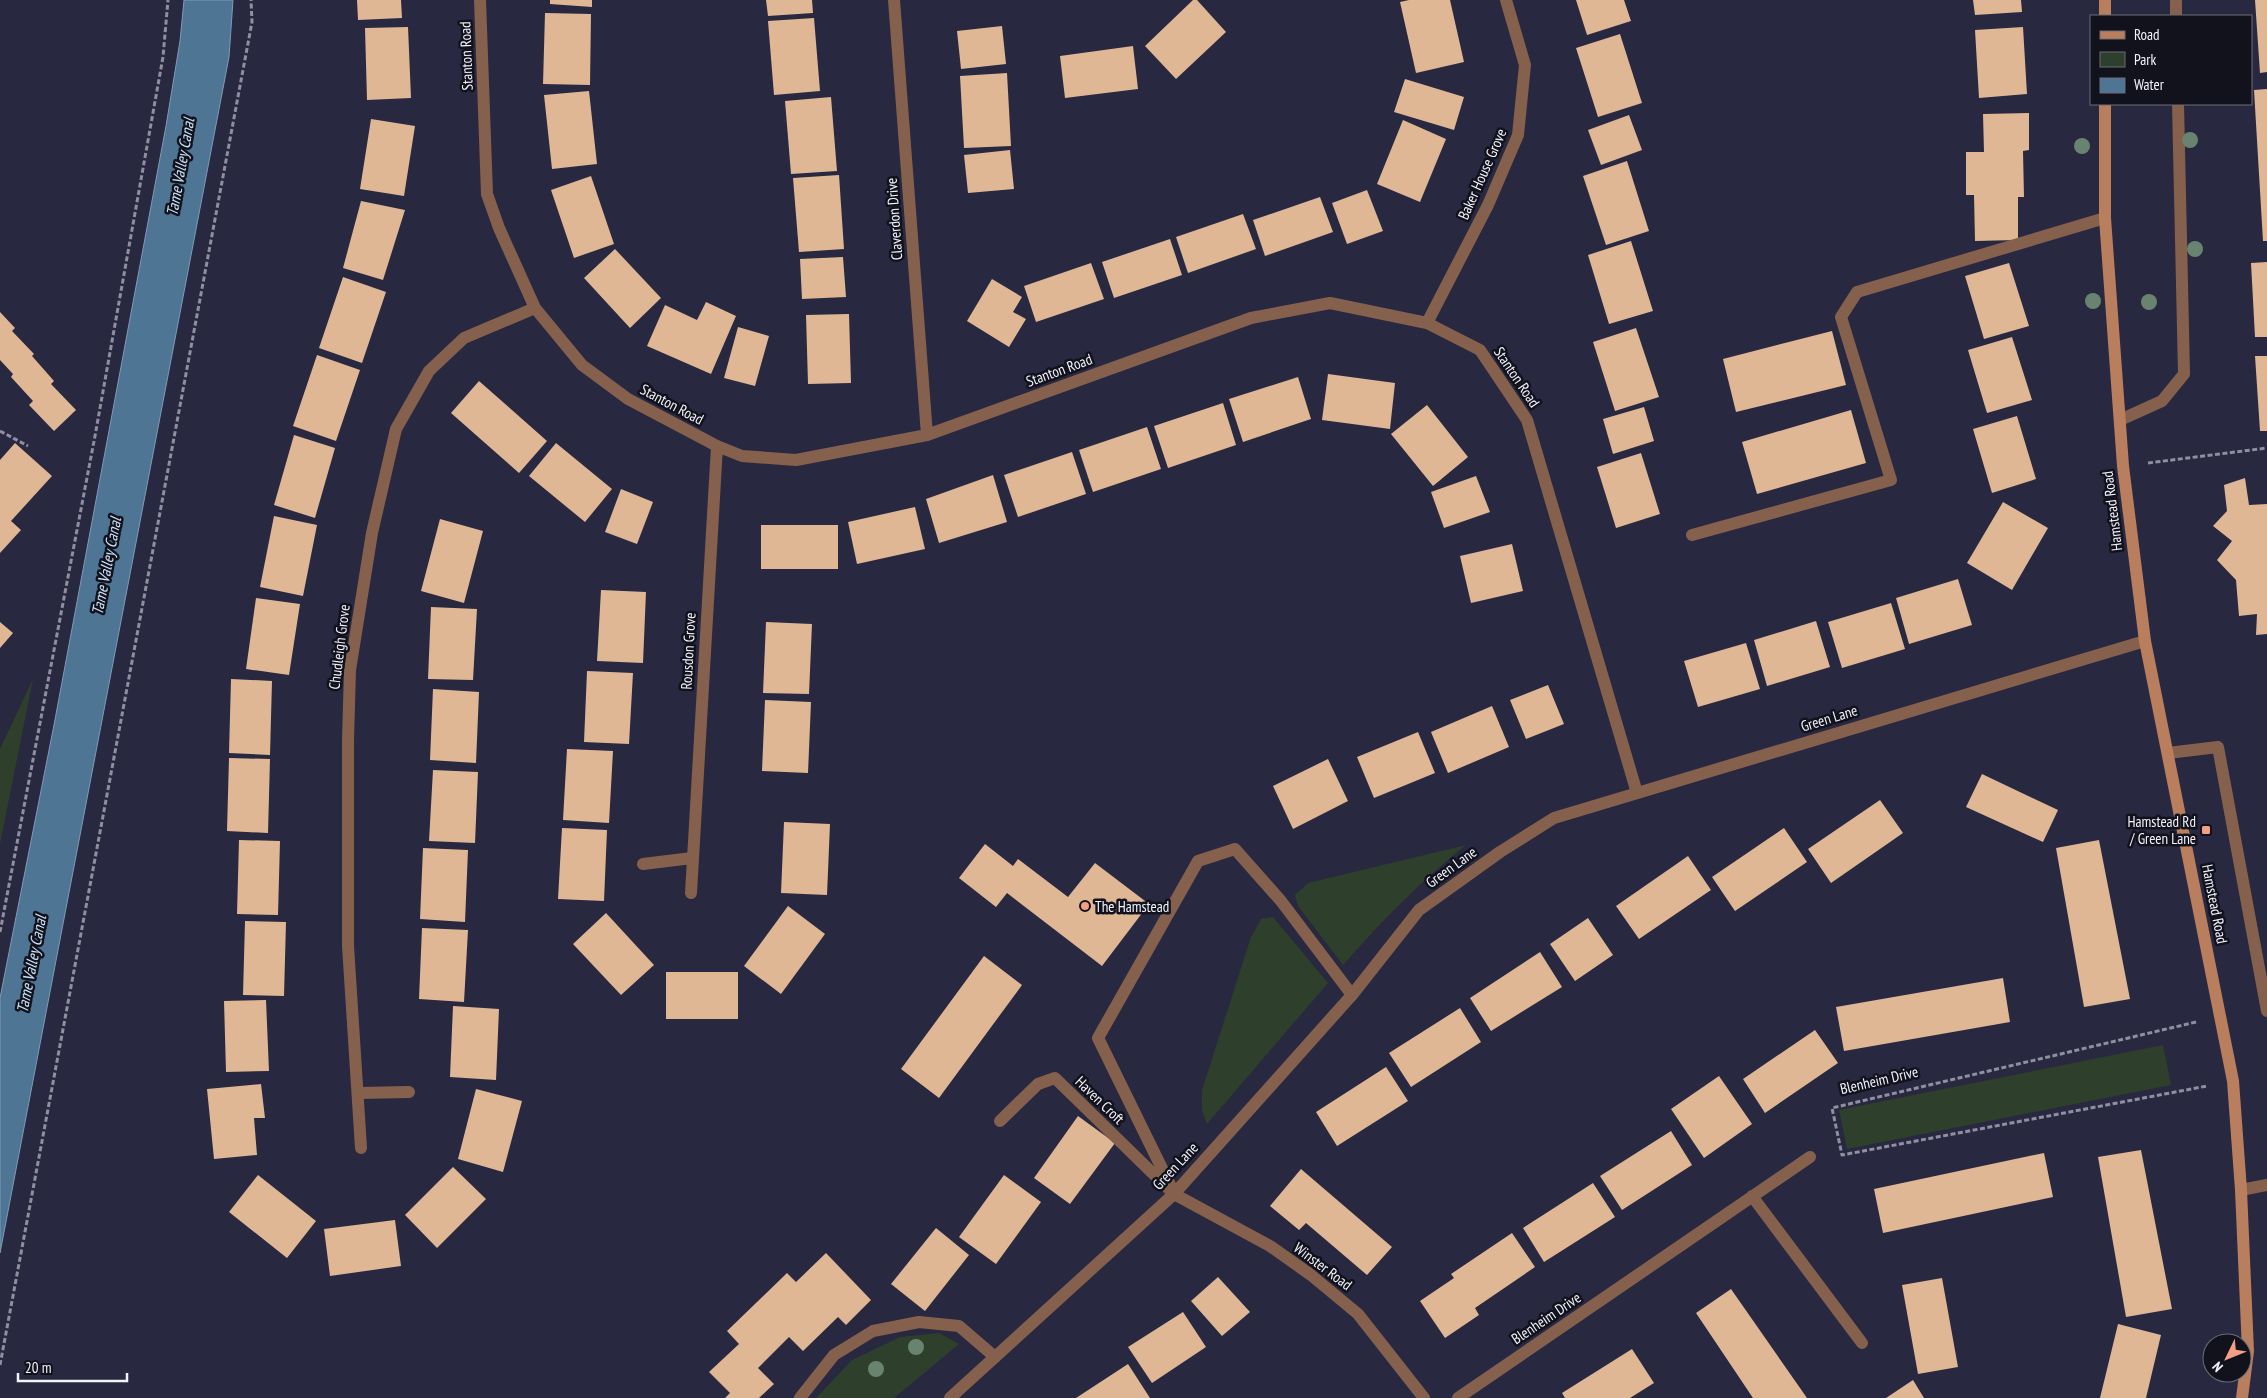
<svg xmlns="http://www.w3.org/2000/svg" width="2267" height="1398" viewBox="0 0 2267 1398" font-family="'PT Sans Narrow',sans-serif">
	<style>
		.green { fill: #2e3f2b }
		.water { fill: #4f7595; stroke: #809bb4 }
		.building { fill: #e0b795 }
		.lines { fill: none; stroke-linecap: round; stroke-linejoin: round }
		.path { stroke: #8f8fa1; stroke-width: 3; stroke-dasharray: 5 2.5; stroke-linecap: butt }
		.lane { stroke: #85614d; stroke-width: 12 }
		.street { stroke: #85614d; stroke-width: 12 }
		.secondary { stroke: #b87e5e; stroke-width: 12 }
		.tree { fill: #68836f }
		.poi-dot { fill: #f39f85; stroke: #12121d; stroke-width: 2 }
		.labels { text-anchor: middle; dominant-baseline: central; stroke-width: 5; stroke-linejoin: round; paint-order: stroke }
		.street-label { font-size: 15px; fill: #f2f3fd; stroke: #12121d }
		.poi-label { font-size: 15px; fill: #f2f3fd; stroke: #12121d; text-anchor: end }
		.water-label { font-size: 16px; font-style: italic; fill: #cbe3f8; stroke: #12121d }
	</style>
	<rect width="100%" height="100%" fill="#282841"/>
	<path class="green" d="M 33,679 L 0,844 L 0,749 Z
		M 1466,845 C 1419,883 1383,920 1343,965 L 1298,906 L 1295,895 L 1308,883 Z
		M 1273,917 L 1328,983 L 1207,1124 L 1202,1110 L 1202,1090 L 1251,937 L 1261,919 Z
		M 2163,1045 L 2171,1085 L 1847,1149 L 1839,1110 Z
		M 939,1333 L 959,1344 L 894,1398 L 816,1398 L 852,1360 L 900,1337 Z"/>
	<path class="water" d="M 184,0 L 233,0 L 229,57 L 0,1253 L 0,998 L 54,725 L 166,126 L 180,41 Z"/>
	<path class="building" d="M 357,0 L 401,0 L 402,18 L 358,20 Z
		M 550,0 L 592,0 L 592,7 L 550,4 Z
		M 766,0 L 812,0 L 813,13 L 768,16 Z
		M 1193,0 L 1197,0 L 1226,32 L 1176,79 L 1145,46 Z
		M 1409,0 L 1450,0 L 1464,62 L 1416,73 L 1400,2 Z
		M 1576,0 L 1624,0 L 1631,21 L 1587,35 Z
		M 1973,0 L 2021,0 L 2022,12 L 1975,15 Z
		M 2255,0 L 2267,0 L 2267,72 L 2260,73 Z
		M 545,13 L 591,14 L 590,85 L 543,84 Z
		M 814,18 L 820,91 L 774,95 L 768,21 Z
		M 1002,26 L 1006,64 L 961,69 L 957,31 Z
		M 408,27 L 411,98 L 367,100 L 365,28 Z
		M 2023,27 L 2027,94 L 1979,98 L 1975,30 Z
		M 1620,34 L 1642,103 L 1598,117 L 1576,48 Z
		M 1133,46 L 1138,89 L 1065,98 L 1060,56 Z
		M 1007,73 L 1011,146 L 964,148 L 960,76 Z
		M 1405,79 L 1464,97 L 1454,130 L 1394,112 Z
		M 2267,89 L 2267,241 L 2263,241 L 2254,90 Z
		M 589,91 L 597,164 L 552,169 L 544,95 Z
		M 831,97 L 837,171 L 791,174 L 785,101 Z
		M 2029,113 L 2029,150 L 2023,151 L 2024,197 L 2018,197 L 2018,240 L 1975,241 L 1974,195 L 1966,195 L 1966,152 L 1984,152 L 1983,114 Z
		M 1629,115 L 1642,150 L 1601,165 L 1588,130 Z
		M 371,119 L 415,126 L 404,196 L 360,189 Z
		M 1403,120 L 1446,139 L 1420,202 L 1377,184 Z
		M 1010,150 L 1014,189 L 968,193 L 964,155 Z
		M 1627,161 L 1649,231 L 1606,245 L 1583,176 Z
		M 839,175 L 844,249 L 799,252 L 793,178 Z
		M 591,176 L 614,244 L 574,258 L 551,190 Z
		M 1367,190 L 1383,231 L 1347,244 L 1332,203 Z
		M 1320,197 L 1333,232 L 1265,256 L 1253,220 Z
		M 361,201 L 405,210 L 383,280 L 343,268 Z
		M 1243,214 L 1256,249 L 1188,273 L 1176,237 Z
		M 1170,239 L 1182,275 L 1114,298 L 1102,262 Z
		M 1631,241 L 1653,311 L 1609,324 L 1588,255 Z
		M 615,249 L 661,298 L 630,328 L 584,278 Z
		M 843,257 L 846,297 L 802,299 L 800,259 Z
		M 2267,262 L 2267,337 L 2255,337 L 2251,263 Z
		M 1091,263 L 1104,299 L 1036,322 L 1024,286 Z
		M 2009,263 L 2029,326 L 1984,339 L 1965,276 Z
		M 343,277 L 386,292 L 362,363 L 319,348 Z
		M 992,279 L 1022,297 L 1013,312 L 1026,319 L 1009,347 L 967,321 Z
		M 706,302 L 736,316 L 711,374 L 647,346 L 665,305 L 697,320 Z
		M 0,312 L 15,328 L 12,331 L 34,354 L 32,356 L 54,381 L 51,384 L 76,410 L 54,431 L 29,405 L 33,401 L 11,377 L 13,374 L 0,360 Z
		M 849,314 L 851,383 L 808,384 L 806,315 Z
		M 738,327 L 769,336 L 755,386 L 724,378 Z
		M 1636,328 L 1659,397 L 1615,411 L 1593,342 Z
		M 1832,331 L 1846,385 L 1736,412 L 1723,359 Z
		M 2012,337 L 2032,400 L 1987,413 L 1968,350 Z
		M 317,355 L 360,370 L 336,441 L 293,426 Z
		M 2255,356 L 2267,356 L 2267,431 L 2260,431 Z
		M 1328,374 L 1395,383 L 1390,429 L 1322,420 Z
		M 1298,377 L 1311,419 L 1243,442 L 1229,399 Z
		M 479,381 L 547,441 L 519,473 L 451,413 Z
		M 1223,403 L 1236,445 L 1168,468 L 1154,426 Z
		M 1427,405 L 1468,457 L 1433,486 L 1391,434 Z
		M 1644,407 L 1654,441 L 1613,454 L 1603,419 Z
		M 1851,410 L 1866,463 L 1757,494 L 1742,442 Z
		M 2017,416 L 2036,479 L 1992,493 L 1973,429 Z
		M 1147,427 L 1161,469 L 1093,492 L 1079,450 Z
		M 294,435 L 335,448 L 315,518 L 274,505 Z
		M 15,443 L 52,476 L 11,521 L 21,530 L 0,553 L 0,460 Z
		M 556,443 L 612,489 L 585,522 L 529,476 Z
		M 1072,452 L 1086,494 L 1018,517 L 1004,475 Z
		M 1641,453 L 1660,514 L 1616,528 L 1597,467 Z
		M 993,475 L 1007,522 L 939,543 L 926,499 Z
		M 1476,476 L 1490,512 L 1444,528 L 1431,492 Z
		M 2245,478 L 2249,505 L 2267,504 L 2267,634 L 2256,635 L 2257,614 L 2239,616 L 2236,580 L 2217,560 L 2232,541 L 2213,526 L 2227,511 L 2224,485 Z
		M 621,489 L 653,502 L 637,544 L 605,532 Z
		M 2003,502 L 2048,528 L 2012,590 L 1967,563 Z
		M 915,507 L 925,549 L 857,564 L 848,522 Z
		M 274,516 L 317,525 L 303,596 L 260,587 Z
		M 440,519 L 483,531 L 464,603 L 421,591 Z
		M 761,525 L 838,525 L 838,569 L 761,569 Z
		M 1512,544 L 1523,591 L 1471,603 L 1460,556 Z
		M 1958,579 L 1972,625 L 1909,644 L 1896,598 Z
		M 601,590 L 646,592 L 643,663 L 597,661 Z
		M 256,598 L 300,604 L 289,675 L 246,669 Z
		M 1891,603 L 1905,649 L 1842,668 L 1828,622 Z
		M 431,607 L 477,609 L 473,680 L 428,679 Z
		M 1816,621 L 1830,667 L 1767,686 L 1754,640 Z
		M 0,622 L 13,633 L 0,648 Z
		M 766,622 L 812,624 L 809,694 L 763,693 Z
		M 1746,643 L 1760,689 L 1698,707 L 1684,661 Z
		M 587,671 L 633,673 L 629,744 L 584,742 Z
		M 231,679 L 272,681 L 270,755 L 229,753 Z
		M 1548,685 L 1564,724 L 1526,739 L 1510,700 Z
		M 433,689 L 479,692 L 476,763 L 430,760 Z
		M 765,700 L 811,702 L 808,773 L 762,771 Z
		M 1492,706 L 1509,747 L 1448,773 L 1431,732 Z
		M 1418,732 L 1435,773 L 1374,798 L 1357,757 Z
		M 567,749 L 613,751 L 609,823 L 563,820 Z
		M 229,758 L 270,759 L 268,833 L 227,831 Z
		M 1328,759 L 1348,801 L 1293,829 L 1273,786 Z
		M 433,770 L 478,772 L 475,843 L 429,841 Z
		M 1982,774 L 2058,810 L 2043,842 L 1966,807 Z
		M 1880,800 L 1903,833 L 1831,883 L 1808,849 Z
		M 784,822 L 830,824 L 827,895 L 781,893 Z
		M 562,828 L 607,830 L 604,901 L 558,899 Z
		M 1784,828 L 1807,862 L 1735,911 L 1712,877 Z
		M 239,840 L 280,841 L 278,915 L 237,914 Z
		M 2099,840 L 2130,999 L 2084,1007 L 2056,848 Z
		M 985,844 L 1013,866 L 1018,859 L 1068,897 L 1095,863 L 1149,904 L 1102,966 L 1007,893 L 996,907 L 959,878 Z
		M 423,848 L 468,850 L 465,922 L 420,919 Z
		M 1688,856 L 1711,890 L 1639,939 L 1616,906 Z
		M 788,906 L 825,934 L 781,994 L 744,966 Z
		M 606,913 L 654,965 L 621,995 L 573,944 Z
		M 1588,918 L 1613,955 L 1575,981 L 1550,944 Z
		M 245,921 L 286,922 L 284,996 L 243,995 Z
		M 422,928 L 468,930 L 464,1002 L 419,999 Z
		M 1540,952 L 1562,987 L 1491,1031 L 1470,998 Z
		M 984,956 L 1022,985 L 939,1098 L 901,1069 Z
		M 666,972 L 738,972 L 738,1019 L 666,1019 Z
		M 2003,978 L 2010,1022 L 1844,1051 L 1836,1007 Z
		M 266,1000 L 269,1071 L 226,1072 L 224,1001 Z
		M 453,1006 L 499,1009 L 496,1080 L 450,1077 Z
		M 1460,1008 L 1481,1042 L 1411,1087 L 1389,1053 Z
		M 1815,1030 L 1838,1063 L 1765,1113 L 1743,1079 Z
		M 1386,1067 L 1408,1101 L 1337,1146 L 1316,1112 Z
		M 1719,1076 L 1752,1124 L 1704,1158 L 1671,1109 Z
		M 261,1084 L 265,1118 L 254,1118 L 257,1155 L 214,1159 L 207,1089 Z
		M 476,1089 L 522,1101 L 503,1172 L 458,1159 Z
		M 1078,1116 L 1115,1143 L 1070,1204 L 1034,1178 Z
		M 1671,1131 L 1692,1165 L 1622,1210 L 1600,1176 Z
		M 2141,1150 L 2172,1309 L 2126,1317 L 2098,1157 Z
		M 2044,1153 L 2053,1197 L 1883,1233 L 1874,1189 Z
		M 453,1167 L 486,1199 L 437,1248 L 405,1215 Z
		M 1301,1169 L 1392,1247 L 1367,1275 L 1306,1223 L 1299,1230 L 1270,1206 Z
		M 258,1175 L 316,1221 L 287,1258 L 229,1212 Z
		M 1004,1175 L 1041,1202 L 996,1264 L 959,1237 Z
		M 1593,1183 L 1615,1217 L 1544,1262 L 1523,1228 Z
		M 395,1220 L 401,1266 L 330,1276 L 324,1229 Z
		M 936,1228 L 969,1255 L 925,1311 L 891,1284 Z
		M 1512,1233 L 1535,1267 L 1475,1308 L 1479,1315 L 1445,1338 L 1420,1301 L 1454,1278 L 1451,1274 Z
		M 826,1253 L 871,1300 L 846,1325 L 838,1317 L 803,1351 L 789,1337 L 758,1368 L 774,1384 L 759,1398 L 725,1398 L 730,1393 L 709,1372 L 739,1344 L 727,1331 L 787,1273 L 796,1282 Z
		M 1218,1277 L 1250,1312 L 1222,1336 L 1191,1301 Z
		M 1942,1278 L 1958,1367 L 1918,1374 L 1902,1285 Z
		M 1731,1289 L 1807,1398 L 1753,1398 L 1696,1313 Z
		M 1183,1312 L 1206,1347 L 1152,1383 L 1128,1347 Z
		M 2118,1324 L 2161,1335 L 2146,1398 L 2100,1398 Z
		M 1632,1349 L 1654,1383 L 1630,1398 L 1565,1398 L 1562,1393 Z
		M 1128,1364 L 1150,1398 L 1076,1398 Z
		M 1913,1380 L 1924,1398 L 1886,1398 Z"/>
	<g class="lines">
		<path class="path" d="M 0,431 L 28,446
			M 2148,463 L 2267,448
			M 0,932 L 95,436 L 163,57 L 168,0
			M 2196,1022 L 1832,1108 L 1842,1155 L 2207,1086
			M 0,1365 L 252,22 L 251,0"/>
		<path class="lane" d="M 1692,535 L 1891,480 L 1841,317 L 1857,292 L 2105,218
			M 2168,753 L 2218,747 L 2267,1011
			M 1173,1191 L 1098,1038 L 1198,861 L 1235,849 L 1281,901 L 1352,995
			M 800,1398 L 834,1355 L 873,1331 L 919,1322 L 959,1326 L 995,1357"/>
		<path class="street" d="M 480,0 L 487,194 L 499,228 L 535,308 L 582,365 L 628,399 L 717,446 L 742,456 L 796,460 L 927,435 L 1251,318 L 1330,303 L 1427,323 L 1480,350 L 1527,420 L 1637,793
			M 894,0 L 927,435
			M 2176,0 L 2176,16
			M 1427,323 L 1488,205 L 1518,135 L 1525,65 L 1506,0
			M 2120,420 L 2162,401 L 2184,374 L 2178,104
			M 643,864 L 692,858
			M 691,893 L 717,446
			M 359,1093 L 409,1092
			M 1000,1121 L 1038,1084 L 1055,1078 L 1174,1194 L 1270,1246 L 1311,1275 L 1358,1314 L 1424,1398
			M 361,1148 L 348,946 L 348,740 L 350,670 L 372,533 L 396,429 L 429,371 L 464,338 L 535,308
			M 2241,1190 L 2267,1185
			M 1752,1196 L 1862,1343
			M 950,1398 L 1174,1194 L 1352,995 L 1419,910 L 1500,852 L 1554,818 L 2145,641
			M 1458,1398 L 1810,1157"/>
		<path class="secondary" d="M 2105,16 L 2105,0
			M 2105,104 L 2105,218 L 2123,466 L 2145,641 L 2233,1081 L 2241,1190 L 2248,1351 L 2242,1398"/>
	</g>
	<g class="tree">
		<circle cx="2190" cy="140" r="8"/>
		<circle cx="2082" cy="146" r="8"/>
		<circle cx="2195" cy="249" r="8"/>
		<circle cx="2093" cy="301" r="8"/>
		<circle cx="2149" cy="302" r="8"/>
		<circle cx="916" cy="1347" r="8"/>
		<circle cx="876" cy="1369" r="8"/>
	</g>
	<g class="poi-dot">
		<rect x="2201" y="825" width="10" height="10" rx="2.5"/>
		<circle cx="1085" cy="906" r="5"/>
	</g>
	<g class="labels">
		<g class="street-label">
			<text transform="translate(466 56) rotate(-92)">Stanton Road</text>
			<text transform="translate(1482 174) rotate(-66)">Baker House Grove</text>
			<text transform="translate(894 219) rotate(-94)">Claverdon Drive</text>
			<text transform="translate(1059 370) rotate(-20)">Stanton Road</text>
			<text transform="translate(1517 377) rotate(56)">Stanton Road</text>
			<text transform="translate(672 404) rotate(28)">Stanton Road</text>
			<text transform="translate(2112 511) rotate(-97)">Hamstead Road</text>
			<text transform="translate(339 647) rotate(-83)">Chudleigh Grove</text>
			<text transform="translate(688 651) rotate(-87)">Rousdon Grove</text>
			<text transform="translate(1829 718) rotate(-17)">Green Lane</text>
			<text transform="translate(1451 867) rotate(-36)">Green Lane</text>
			<text transform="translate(2215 904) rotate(79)">Hamstead Road</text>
			<text transform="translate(1879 1080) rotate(-13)">Blenheim Drive</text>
			<text transform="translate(1100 1100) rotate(44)">Haven Croft</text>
			<text transform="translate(1175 1166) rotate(-47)">Green Lane</text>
			<text transform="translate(1323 1266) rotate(37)">Winster Road</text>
			<text transform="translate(1546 1318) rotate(-34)">Blenheim Drive</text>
		</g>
		<g class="poi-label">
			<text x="2196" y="821">Hamstead Rd<tspan x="2196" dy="17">/ Green Lane</tspan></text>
			<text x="1095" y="906" text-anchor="start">The Hamstead</text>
		</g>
		<g class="water-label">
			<text transform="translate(180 167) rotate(-80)">Tame Valley Canal</text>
			<text transform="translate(106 566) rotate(-79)">Tame Valley Canal</text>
			<text transform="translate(31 964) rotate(-79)">Tame Valley Canal</text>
		</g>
	</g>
	<rect x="2090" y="15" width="162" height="90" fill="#12121d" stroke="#6c6c77"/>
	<rect x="2100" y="31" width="25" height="8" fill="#b87e5e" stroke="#6c6c77"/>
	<text x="2134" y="40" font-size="15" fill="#f2f3fd">Road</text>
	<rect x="2100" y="52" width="25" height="15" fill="#2e3f2b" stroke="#6c6c77"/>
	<text x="2134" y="65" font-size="15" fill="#f2f3fd">Park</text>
	<rect x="2100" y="78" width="25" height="15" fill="#4f7595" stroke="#6c6c77"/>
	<text x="2134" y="90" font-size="15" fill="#f2f3fd">Water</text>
	<g transform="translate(2227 1358) rotate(227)"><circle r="24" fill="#12121d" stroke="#6c6c77"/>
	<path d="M0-4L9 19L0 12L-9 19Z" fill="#f39f85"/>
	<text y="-8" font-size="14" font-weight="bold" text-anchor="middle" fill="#f2f3fd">N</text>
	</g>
	<path d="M18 1373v8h109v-8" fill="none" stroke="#f2f3fd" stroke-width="2.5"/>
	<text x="25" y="1373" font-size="15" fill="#f2f3fd" stroke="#12121d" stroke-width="4" paint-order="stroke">20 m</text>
</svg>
